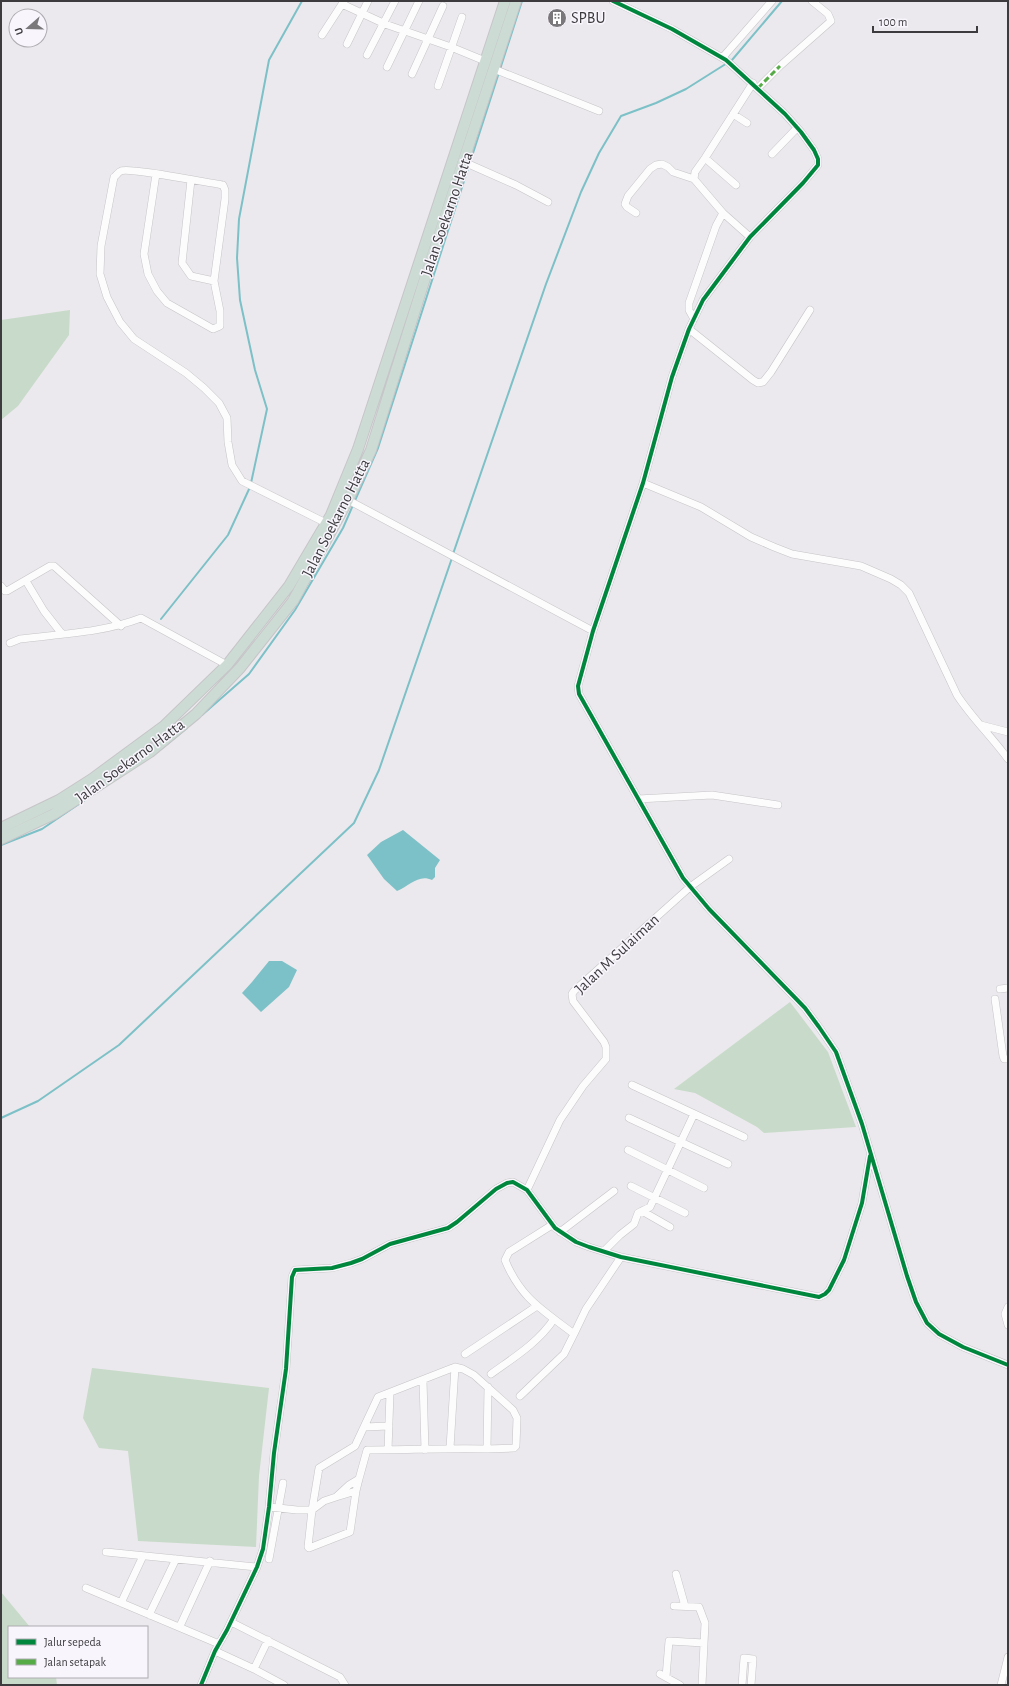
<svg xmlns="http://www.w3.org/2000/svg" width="1009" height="1686" viewBox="0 0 1009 1686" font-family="'Alegreya Sans',sans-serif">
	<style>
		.green { fill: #c8dac9 }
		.water { fill: #7cc1c7 }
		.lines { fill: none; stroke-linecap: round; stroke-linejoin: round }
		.stream { stroke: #7cc1c7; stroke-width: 2 }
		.minor-casing { stroke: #c6c4c7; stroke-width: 8 }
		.highway-casing { stroke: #c6c5c7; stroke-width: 12 }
		.minor { stroke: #fcfcfc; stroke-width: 7 }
		.highway { stroke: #cddbd5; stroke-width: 10 }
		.quiet { stroke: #55ac46; stroke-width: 3; stroke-dasharray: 6 3; stroke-linecap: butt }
		.cycleway-casing { stroke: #f9f5fd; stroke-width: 6 }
		.cycleway { stroke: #00873e; stroke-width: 4 }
		.labels { text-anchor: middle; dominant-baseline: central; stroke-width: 3; stroke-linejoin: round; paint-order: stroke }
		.poi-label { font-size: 16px; fill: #3d3b3e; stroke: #f9f5fd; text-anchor: start }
		.street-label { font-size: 16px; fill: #3d3b3e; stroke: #f9f5fd }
	</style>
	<rect width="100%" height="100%" fill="#ebe9ed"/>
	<path class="green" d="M 70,310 L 69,335 L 18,406 L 1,420 L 1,320 Z
		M 790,1002 L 828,1052 L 856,1127 L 764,1133 L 757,1127 L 695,1093 L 674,1089 Z
		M 92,1368 L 269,1388 L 259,1476 L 256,1547 L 138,1541 L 128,1451 L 99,1448 L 83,1418 Z
		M 1,1592 L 30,1627 L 9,1627 L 9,1677 L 56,1677 L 57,1685 L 1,1685 Z"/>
	<path class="water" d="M 403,830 L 440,860 L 435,868 L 435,877 L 432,880 C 418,874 410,886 397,891 L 384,879 L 367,855 L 381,842 Z
		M 269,961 L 282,961 L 297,970 L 289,987 L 261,1012 L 242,993 L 252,982 Z"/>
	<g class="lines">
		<path class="stream" d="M 251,483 L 267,409 L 255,370 L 240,300 L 237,258 L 239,219 L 269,60 L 302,1
			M 453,554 L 546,284 L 581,192 L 599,153 L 621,116 L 656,103 L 686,89 L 732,60 L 782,1
			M 161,619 L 228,535 L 250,487
			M 202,715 L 249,674 L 295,610 L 343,528 L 378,448 L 522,1
			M 161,749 L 187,728
			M 1,845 L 42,829 L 107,785
			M 1,1118 L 38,1101 L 119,1045 L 354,823 L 379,770 L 452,558"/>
		<defs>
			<path id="minor" d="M 613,1 L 672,29 L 726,60 L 785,114 L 801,132 L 814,150 L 818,159 L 818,165 L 803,183 L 750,237 L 703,300 L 689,329 L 672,377 L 643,483 L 593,631 L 578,686 L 579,694 L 683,878 L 709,909 L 805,1008 L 819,1027 L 836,1052 L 862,1124 L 907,1276 L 916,1302 L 927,1323 L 939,1334 L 963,1347 L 1008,1365
				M 342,4 L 385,24 L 451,47 L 485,61
				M 322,35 L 344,1
				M 347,44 L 368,1
				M 367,55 L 395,1
				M 723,57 L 772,1
				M 387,67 L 419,1
				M 494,69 L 599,111
				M 412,74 L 443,6
				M 438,86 L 462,17
				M 758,88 L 780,66 L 831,21 L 828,14 L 812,1
				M 733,114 L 747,123
				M 772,154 L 797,128
				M 705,158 L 736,185
				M 464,162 L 516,185 L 548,202
				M 156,174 L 144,254 L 148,274 L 157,291 L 167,303 L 213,329 L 220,326 L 220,311 L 214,281 L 225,199 L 225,190 L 223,185 C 208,183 128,167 121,171 C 118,172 116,176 114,177 L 101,246 L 100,274 L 107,297 L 120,322 L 134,339 L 186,373 L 204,388 L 219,403 L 227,418 L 228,442 L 232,465 L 242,481 L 326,523
				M 694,179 L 695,172 L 705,158 L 753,83
				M 191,180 L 182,263 L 191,276 L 214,281
				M 636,213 L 627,207 L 625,204 L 628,196 L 650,169 L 656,165 L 662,164 L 668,167 L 673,172 L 694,179 L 723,213 L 716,226 L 689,303 L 689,310 L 694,319
				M 723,213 L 750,237
				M 689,329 L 753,380 L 758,383 L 763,382 L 771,372 L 810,310
				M 643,483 L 701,507 L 751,537 L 774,547 L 792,554 L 861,566 L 891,579 L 901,585 L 909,593 L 957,695 C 972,718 992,737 1008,759
				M 348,500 L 593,631
				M 26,581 L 44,611 L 62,634
				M 1,586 L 5,591 L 7,591 L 50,566 L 54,566 L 121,626
				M 10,643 L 20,639 C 60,634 102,633 141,618 L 227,665
				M 981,725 L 1008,732
				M 638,799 L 712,795 L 778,805
				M 1000,989 L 1008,988
				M 995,999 L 1003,1056 L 1004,1059 L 1008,1059
				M 632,1085 L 744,1137
				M 629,1118 L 728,1164
				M 628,1150 L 704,1188
				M 631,1186 L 685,1213
				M 527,1190 L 560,1120 L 583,1086 L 606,1059 L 606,1047 L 604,1042 L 573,1001 L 572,994 L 574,991 L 690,887 L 729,859
				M 642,1211 L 670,1227
				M 552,1225 L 509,1252 L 505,1260 C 521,1299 543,1310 574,1334 L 586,1309 L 621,1257
				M 560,1232 L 614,1191
				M 604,1251 L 620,1235 L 634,1224 L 638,1213 L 650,1207 L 694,1114
				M 1008,1307 L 1005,1314 L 1008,1325
				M 465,1354 L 537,1306
				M 491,1374 C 513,1358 538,1343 554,1319
				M 423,1380 L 425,1450
				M 520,1396 L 564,1354 L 574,1334
				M 364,1427 L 389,1426
				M 450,1448 L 455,1367 L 463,1369 L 474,1375 L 513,1410 L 517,1418 L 516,1446 L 514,1448 L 487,1449
				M 388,1450 L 390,1393
				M 359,1479 L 356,1491 L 350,1532 L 309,1548 L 308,1547 L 312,1510 L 319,1468 L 355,1446 L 378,1397 L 455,1367
				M 336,1497 L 356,1491
				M 269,1507 L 297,1510 L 312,1510 L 324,1501 L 336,1497 L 349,1485 L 359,1479 L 367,1450 C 407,1450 447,1448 487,1449 L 488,1387
				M 106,1552 L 257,1567
				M 269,1559 L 283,1483
				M 676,1574 L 685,1606
				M 86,1588 L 219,1644
				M 121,1603 L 143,1556
				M 674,1606 L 699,1607 L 705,1623 L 702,1685
				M 149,1615 L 176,1559
				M 231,1622 L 340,1677 L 345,1685
				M 180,1626 L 210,1561
				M 215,1651 L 254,1669 L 284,1685
				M 254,1669 L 268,1640
				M 660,1674 L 680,1685
				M 666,1677 L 669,1641 L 704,1643
				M 201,1685 L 215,1651 L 227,1630 L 257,1567 L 263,1549 L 269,1507 L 274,1453 L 286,1369 L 292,1277 L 295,1270 L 332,1268 L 351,1263 L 362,1259 L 390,1244 L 448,1228 L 457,1222 L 496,1189 L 507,1183 L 513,1182 L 527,1190 L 555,1228 L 576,1242 L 589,1247 L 621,1257 L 819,1297 L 825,1294 L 829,1290 L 844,1260 L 862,1203 L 870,1156
				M 742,1685 L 744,1658 L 753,1659 L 751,1685
				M 1001,1685 L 1008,1657"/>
			<path id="highway" d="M 1,828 L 59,800 L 92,779 L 164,726 L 227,665 L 289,586 L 331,515 L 358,449 L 505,1
				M 1,839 L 54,814 L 150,752 L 196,714 L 240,668 L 293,601 L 348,500 L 371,450 L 426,275 L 516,1"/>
		</defs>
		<use href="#minor" class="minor-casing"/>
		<use href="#highway" class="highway-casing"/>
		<use href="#minor" class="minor"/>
		<use href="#highway" class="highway"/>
		<path class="quiet" d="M 758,88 L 780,66"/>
		<defs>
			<path id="cycleway" d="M 613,1 L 672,29 L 726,60 L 785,114 L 801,132 L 814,150 L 818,159 L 818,165 L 803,183 L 750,237 L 703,300 L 689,329 L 672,377 L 643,483 L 593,631 L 578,686 L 579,694 L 683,878 L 709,909 L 805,1008 L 819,1027 L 836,1052 L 862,1124 L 907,1276 L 916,1302 L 927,1323 L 939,1334 L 963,1347 L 1008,1365
				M 201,1685 L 215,1651 L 227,1630 L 257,1567 L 263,1549 L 269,1507 L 274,1453 L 286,1369 L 292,1277 L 295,1270 L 332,1268 L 351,1263 L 362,1259 L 390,1244 L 448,1228 L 457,1222 L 496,1189 L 507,1183 L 513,1182 L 527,1190 L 555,1228 L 576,1242 L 589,1247 L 621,1257 L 819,1297 L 825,1294 L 829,1290 L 844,1260 L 862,1203 L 870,1156"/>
		</defs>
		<use href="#cycleway" class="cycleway-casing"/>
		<use href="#cycleway" class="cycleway"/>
	</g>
	<defs>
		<symbol id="building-disc" viewBox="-11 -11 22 22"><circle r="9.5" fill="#7a787b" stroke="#f9f5fd"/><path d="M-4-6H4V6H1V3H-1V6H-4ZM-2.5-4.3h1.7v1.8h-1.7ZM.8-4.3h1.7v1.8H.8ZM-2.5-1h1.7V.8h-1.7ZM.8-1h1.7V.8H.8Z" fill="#fff"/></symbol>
	</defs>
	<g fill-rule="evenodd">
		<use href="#building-disc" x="546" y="7" width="22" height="22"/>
	</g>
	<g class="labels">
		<g class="poi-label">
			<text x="571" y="18">SPBU</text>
		</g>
		<g class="street-label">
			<text transform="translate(447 214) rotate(-71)">Jalan Soekarno Hatta</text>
			<text transform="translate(336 518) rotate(-63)">Jalan Soekarno Hatta</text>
			<text transform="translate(130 761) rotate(-36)">Jalan Soekarno Hatta</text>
			<text transform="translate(617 954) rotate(-43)">Jalan M Sulaiman</text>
		</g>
	</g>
	<rect width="1009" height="1686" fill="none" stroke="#3d3b3e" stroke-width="4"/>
	<rect x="8" y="1626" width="140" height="52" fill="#f9f5fd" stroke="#aeabb1"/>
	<rect x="16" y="1639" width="20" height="6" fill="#00873e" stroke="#aeabb1"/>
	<text x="44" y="1646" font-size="12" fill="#3d3b3e">Jalur sepeda</text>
	<rect x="16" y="1659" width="20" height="6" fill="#55ac46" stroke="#aeabb1"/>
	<text x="44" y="1666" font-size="12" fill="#3d3b3e">Jalan setapak</text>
	<g transform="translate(28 28) rotate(250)"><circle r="19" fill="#f9f5fd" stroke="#aeabb1"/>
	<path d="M0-3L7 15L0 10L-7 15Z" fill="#7a787b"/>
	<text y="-6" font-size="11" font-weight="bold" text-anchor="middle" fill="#3d3b3e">U</text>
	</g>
	<path d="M873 26v6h104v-6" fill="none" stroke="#3d3b3e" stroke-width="2"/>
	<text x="879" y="26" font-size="12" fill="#3d3b3e" stroke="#f9f5fd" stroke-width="3" paint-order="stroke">100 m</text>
</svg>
